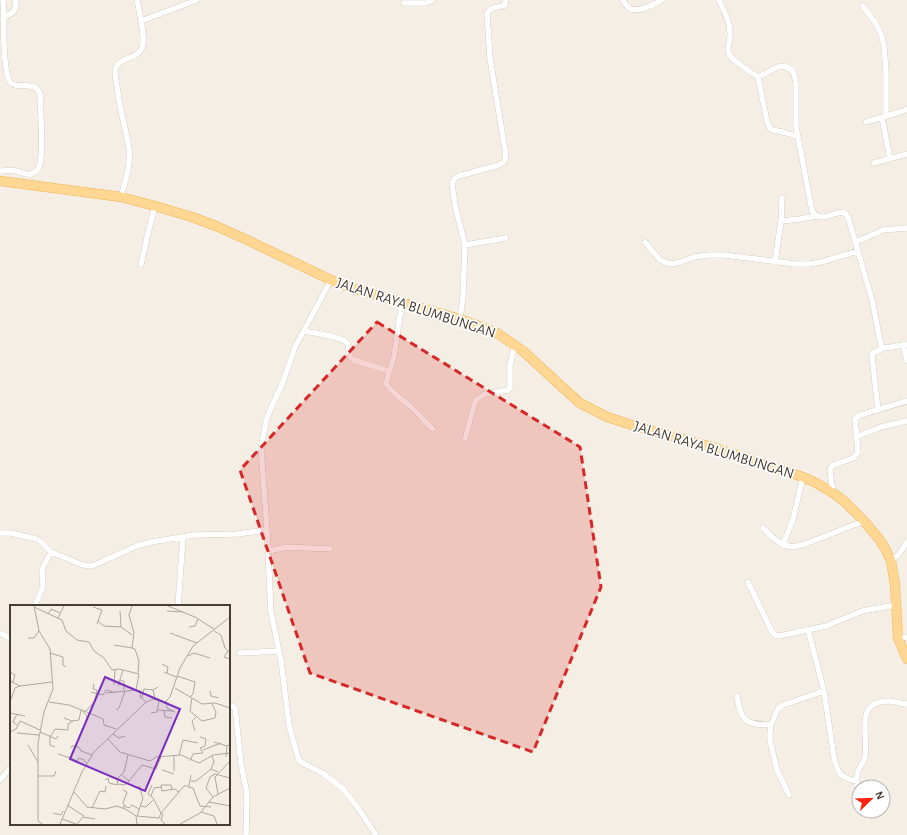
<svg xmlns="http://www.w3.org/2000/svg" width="907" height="835" viewBox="0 0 907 835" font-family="'Alegreya Sans',sans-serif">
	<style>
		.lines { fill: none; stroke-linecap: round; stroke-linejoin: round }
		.street-casing { stroke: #c3b8a9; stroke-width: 6 }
		.primary-casing { stroke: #efb557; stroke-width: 10 }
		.street { stroke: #fff; stroke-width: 5.5 }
		.primary { stroke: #ffd792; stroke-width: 9 }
		.marked { fill: #d62828; fill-opacity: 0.2; stroke: #d62828; stroke-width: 3; stroke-dasharray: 8 5; stroke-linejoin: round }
		.labels { text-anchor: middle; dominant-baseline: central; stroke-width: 3.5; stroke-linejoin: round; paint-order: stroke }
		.street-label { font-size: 15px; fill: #473e33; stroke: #fff }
		.inset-road { fill: none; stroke: #afa89d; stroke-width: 1 }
		.view { fill: #7b2cbf; fill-opacity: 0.15; stroke: #7b2cbf; stroke-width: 2 }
		.inset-edge { fill: none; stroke: #473e33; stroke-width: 2 }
	</style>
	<rect width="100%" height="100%" fill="#f4eee4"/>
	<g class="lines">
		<defs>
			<path id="street" d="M 3,0 L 4,17
				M 623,0 C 625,3 626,6 629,8 C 637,14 654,4 662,0
				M 719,0 C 724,11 731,23 730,36 C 730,42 726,48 729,54 C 732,60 752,73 758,77 L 778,67 L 785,66 L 792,70 L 794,74 L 796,83 L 796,127 L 798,137
				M 404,3 L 426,3 L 432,0
				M 863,6 L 875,22 L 881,34 L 884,46 L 886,71 L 886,116
				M 141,21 L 197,0
				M 758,77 L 767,121 L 770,128 L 773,130 L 787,133 L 798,137 L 812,211 C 821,224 831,212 844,212 L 848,217 L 872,300 L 881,345 L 883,348 L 885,348 L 903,345
				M 882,117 L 890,159
				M 866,122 L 903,111 L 907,109
				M 874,163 L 907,154
				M 0,171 C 5,171 10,170 16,171 C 21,172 25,175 31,174 C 33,173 37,171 38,169 C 45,159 40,108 40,94 C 35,79 18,91 10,82 C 4,74 3,29 4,17 C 14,13 16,11 16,0
				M 121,197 C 125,182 131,165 129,149 C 126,128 119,108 117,86 C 116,81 115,76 115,71 C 117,57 137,60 142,48 C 146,38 139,11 137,0
				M 781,221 L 800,219 L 816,216
				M 645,242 L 660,260 L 670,264 L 681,262 L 694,257 L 709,255 L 724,255 L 795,264 L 809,264 L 821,262 L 858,251
				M 856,242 L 883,230 L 907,228
				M 465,245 L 506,238
				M 775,262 L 781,221 L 782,198
				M 141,265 L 147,237 L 155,206
				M 331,280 L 295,347 L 283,382 L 271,408 L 266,421 L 261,448 L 267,530 L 271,612 L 281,661 L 289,725 L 298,758 L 301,762 L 324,774 L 343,789 L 358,808 L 376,835
				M 402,302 L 394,356 L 386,383 C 391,393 402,398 410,406 C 418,413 425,422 433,429
				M 460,319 L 463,297 L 465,245 L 455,205 L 452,184 L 454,179 L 459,176 L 499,165 L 504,162 L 506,156 L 490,58 L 487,14 C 490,6 499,8 505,5 L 506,0
				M 304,331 C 313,333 341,336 347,343 C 351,349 346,355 353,360 L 389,371
				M 907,344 L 903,345 L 907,361
				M 878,410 L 872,356 L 873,353 L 883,348
				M 856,437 L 881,427 L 907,421
				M 465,439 L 474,405 L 477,399 L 485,394 L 508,390 L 510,388 L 510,365 L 515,345
				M 833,493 L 830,470 L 831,467 L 834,465 L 853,458 L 856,455 L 858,452 L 855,419 L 860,415 L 907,401
				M 763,528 L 772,537 L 783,545 L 793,547 L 805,544 L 864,521
				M 0,533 L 11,533 L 36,539 L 40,541 L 51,552 L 56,554 L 83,565 L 92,566 L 137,546 L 151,542 L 194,535 L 237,534 L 267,530
				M 783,545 L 793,519 L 803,477
				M 268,551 L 287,547 L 330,549
				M 891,561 L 899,554 L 907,542
				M 748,582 L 771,630 L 775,635 L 779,636 L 826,626 L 862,611 L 896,605
				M 35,606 L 43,586 L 42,571 L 43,567 L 51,552
				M 178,606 L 183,537
				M 808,630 L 824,691 L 834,758 C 838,774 840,778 857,781
				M 0,633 L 11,639
				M 898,638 L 907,637
				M 240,653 L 279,651
				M 737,696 C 741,723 746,724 771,725
				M 229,705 L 232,706 L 235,708 L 241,763 L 246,789 L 247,799 L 246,835
				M 0,780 L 11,767
				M 789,795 L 777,770 L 770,741 L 770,733 L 771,725 L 778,709 L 783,705 L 824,691
				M 858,798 C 858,790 855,779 858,771 C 860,766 864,762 865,757 C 869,736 853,701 889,701 C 895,701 901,704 907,704"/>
			<path id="primary" d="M 0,181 L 121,197 L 155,206 L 192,217 L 216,226 L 243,238 L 331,280 L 351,288 L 460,319 L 497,333 L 523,351 L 561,386 L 580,403 L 607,417 L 638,427 L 709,446 L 803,477 L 818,484 L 833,493 L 845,502 L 864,521 L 879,539 L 886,550 L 891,561 L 895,585 L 898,638 L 907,659"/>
		</defs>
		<use href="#street" class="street-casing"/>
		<use href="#primary" class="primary-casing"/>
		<use href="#street" class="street"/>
		<use href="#primary" class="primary"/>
	</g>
	<path class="marked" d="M 377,322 L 580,447 L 601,587 L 533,752 L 310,673 L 240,470 Z"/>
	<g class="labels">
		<g class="street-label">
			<text transform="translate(416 308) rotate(18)">JALAN RAYA BLUMBUNGAN</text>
			<text transform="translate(714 450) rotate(17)">JALAN RAYA BLUMBUNGAN</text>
		</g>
	</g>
	<g transform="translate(10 605)">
		<rect width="220" height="220" fill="#f4eee4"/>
		<path class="inset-road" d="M 24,1 L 29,26 L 40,44 L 43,84 L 34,107 L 28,138 L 28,216 L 32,219M 122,1 L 119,10 L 124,28 L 122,43 L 125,44 L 129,56 L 128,68M 158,1 L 185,12 L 204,24M 24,2 L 52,15 L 56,26 L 67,35 L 79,37 L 84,46 L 94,53 L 102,65 L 109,64 L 129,69 L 126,85 L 131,86 L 130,92 L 136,97M 83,2 L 92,5 L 87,19M 110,6 L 111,22M 157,6 L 173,7M 38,9 L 41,4 L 50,8M 48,13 L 54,1M 88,16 L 94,21 L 111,22 L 122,30M 179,22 L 185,21 L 188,14M 204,26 L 211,30 L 215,43 L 220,48M 160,28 L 187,38M 18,33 L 24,33 L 29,26M 104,40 L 122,43M 218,46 L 214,52 L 220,54M 40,48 L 53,52 L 53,60 L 56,62M 178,51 L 184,48 L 200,53M 152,59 L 158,62 L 157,68M 0,67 L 5,70 L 3,77M 154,67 L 166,72M 167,71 L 185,77 L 183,89 L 180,92M 0,76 L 10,81 L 42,77M 109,76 L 114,76 L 114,85M 104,80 L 105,65M 108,81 L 113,65M 165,83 L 192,99 L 205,98 L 220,103M 200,86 L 201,91 L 209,93M 81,87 L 93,90 L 96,85 L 103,87M 96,88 L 126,85M 132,93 L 134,84 L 144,85M 182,93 L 180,106 L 192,116 L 205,113 L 206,107 L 202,99M 145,94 L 143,85 L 148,82M 156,96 L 157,103 L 165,107M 0,97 L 5,83 L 10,81M 39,97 L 59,100 L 79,108 L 93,114 L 94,120 L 106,124M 106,105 L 109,103 L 115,86M 148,105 L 163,106M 73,106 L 77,111 L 76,117M 76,106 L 85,96 L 87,85 L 83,84 L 84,79M 154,106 L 155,112 L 162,113M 0,108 L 15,111M 141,108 L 147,107 L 149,96M 7,109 L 3,117 L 7,120M 54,113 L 62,116 L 69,115 L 71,105M 185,126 L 182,116 L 186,112M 0,127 L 6,124 L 10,116 L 30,125M 30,127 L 46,134 L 48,131M 7,128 L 29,130M 103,129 L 109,133 L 115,131M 40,130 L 40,140 L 45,142M 41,131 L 45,124 L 58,125 L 58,119 L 63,116M 190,132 L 196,134 L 195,141M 98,134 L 110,147 L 140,156 L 146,152 L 171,150 L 189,158 L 203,150 L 220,148M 204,137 L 217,141M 18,140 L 28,157M 61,143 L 62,141 L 69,142 L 71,146 L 82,150M 193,145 L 211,138M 48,149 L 60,153M 169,150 L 173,135 L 188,138M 202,151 L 204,157 L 201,164 L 208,167M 59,152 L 67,156 L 69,153 L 74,155 L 76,158M 216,152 L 217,141 L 220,139M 180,156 L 183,149 L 193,148 L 190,143 L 195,141M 152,165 L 164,169M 164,166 L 164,151M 112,170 L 119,176 L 132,160 L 146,164 L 151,152M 28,171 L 44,171 L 46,166M 95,175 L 98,173 L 99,178 L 107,180 L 108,173 L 114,167 L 118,150M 181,176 L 186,176 L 201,164M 107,179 L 115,180 L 119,176M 178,182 L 183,183 L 190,201 L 201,202M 162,184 L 161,180 L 151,180 L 152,186 L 165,184 L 169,187M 113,185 L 117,187 L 113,198 L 115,201M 64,187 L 77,202 L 95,204 L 107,201 L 117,205 L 126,211 L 127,219M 208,189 L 205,172 L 220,156M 141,191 L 144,183 L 151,182M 203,192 L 196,183 L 200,172 L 205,169 L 220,173M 199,197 L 220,201M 57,200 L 74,211M 131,201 L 136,202 L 143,195M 82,203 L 90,186 L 95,187 L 96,181M 113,203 L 114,201 L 119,203 L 122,200 L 129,204M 191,207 L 204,211 L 207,219M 43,208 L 51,210 L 53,206M 151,208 L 174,181 L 179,181 L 181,170M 151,208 L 153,209 L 151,215 L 155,219M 127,211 L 149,213 L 151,208 L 143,193 L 138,189 L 142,180M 127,211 L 133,193 L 129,181M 52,214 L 66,219M 50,219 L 72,167 L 84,147 L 135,98 L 143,94 L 155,97 L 160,92 L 170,63 L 183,41 L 220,12M 67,219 L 73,212 L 85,214M 170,219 L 190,208 L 203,192 L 220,183"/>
		<path class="view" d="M 95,72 L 170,104 L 135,186 L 60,154 Z"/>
		<rect width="220" height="220" class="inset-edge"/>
	</g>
	<g transform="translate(871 799) rotate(67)"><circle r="19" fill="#ffffff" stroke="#b5b2ad"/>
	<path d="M0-3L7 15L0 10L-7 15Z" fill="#ff2110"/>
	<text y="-6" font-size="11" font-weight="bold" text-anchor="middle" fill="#473e33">N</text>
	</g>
</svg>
